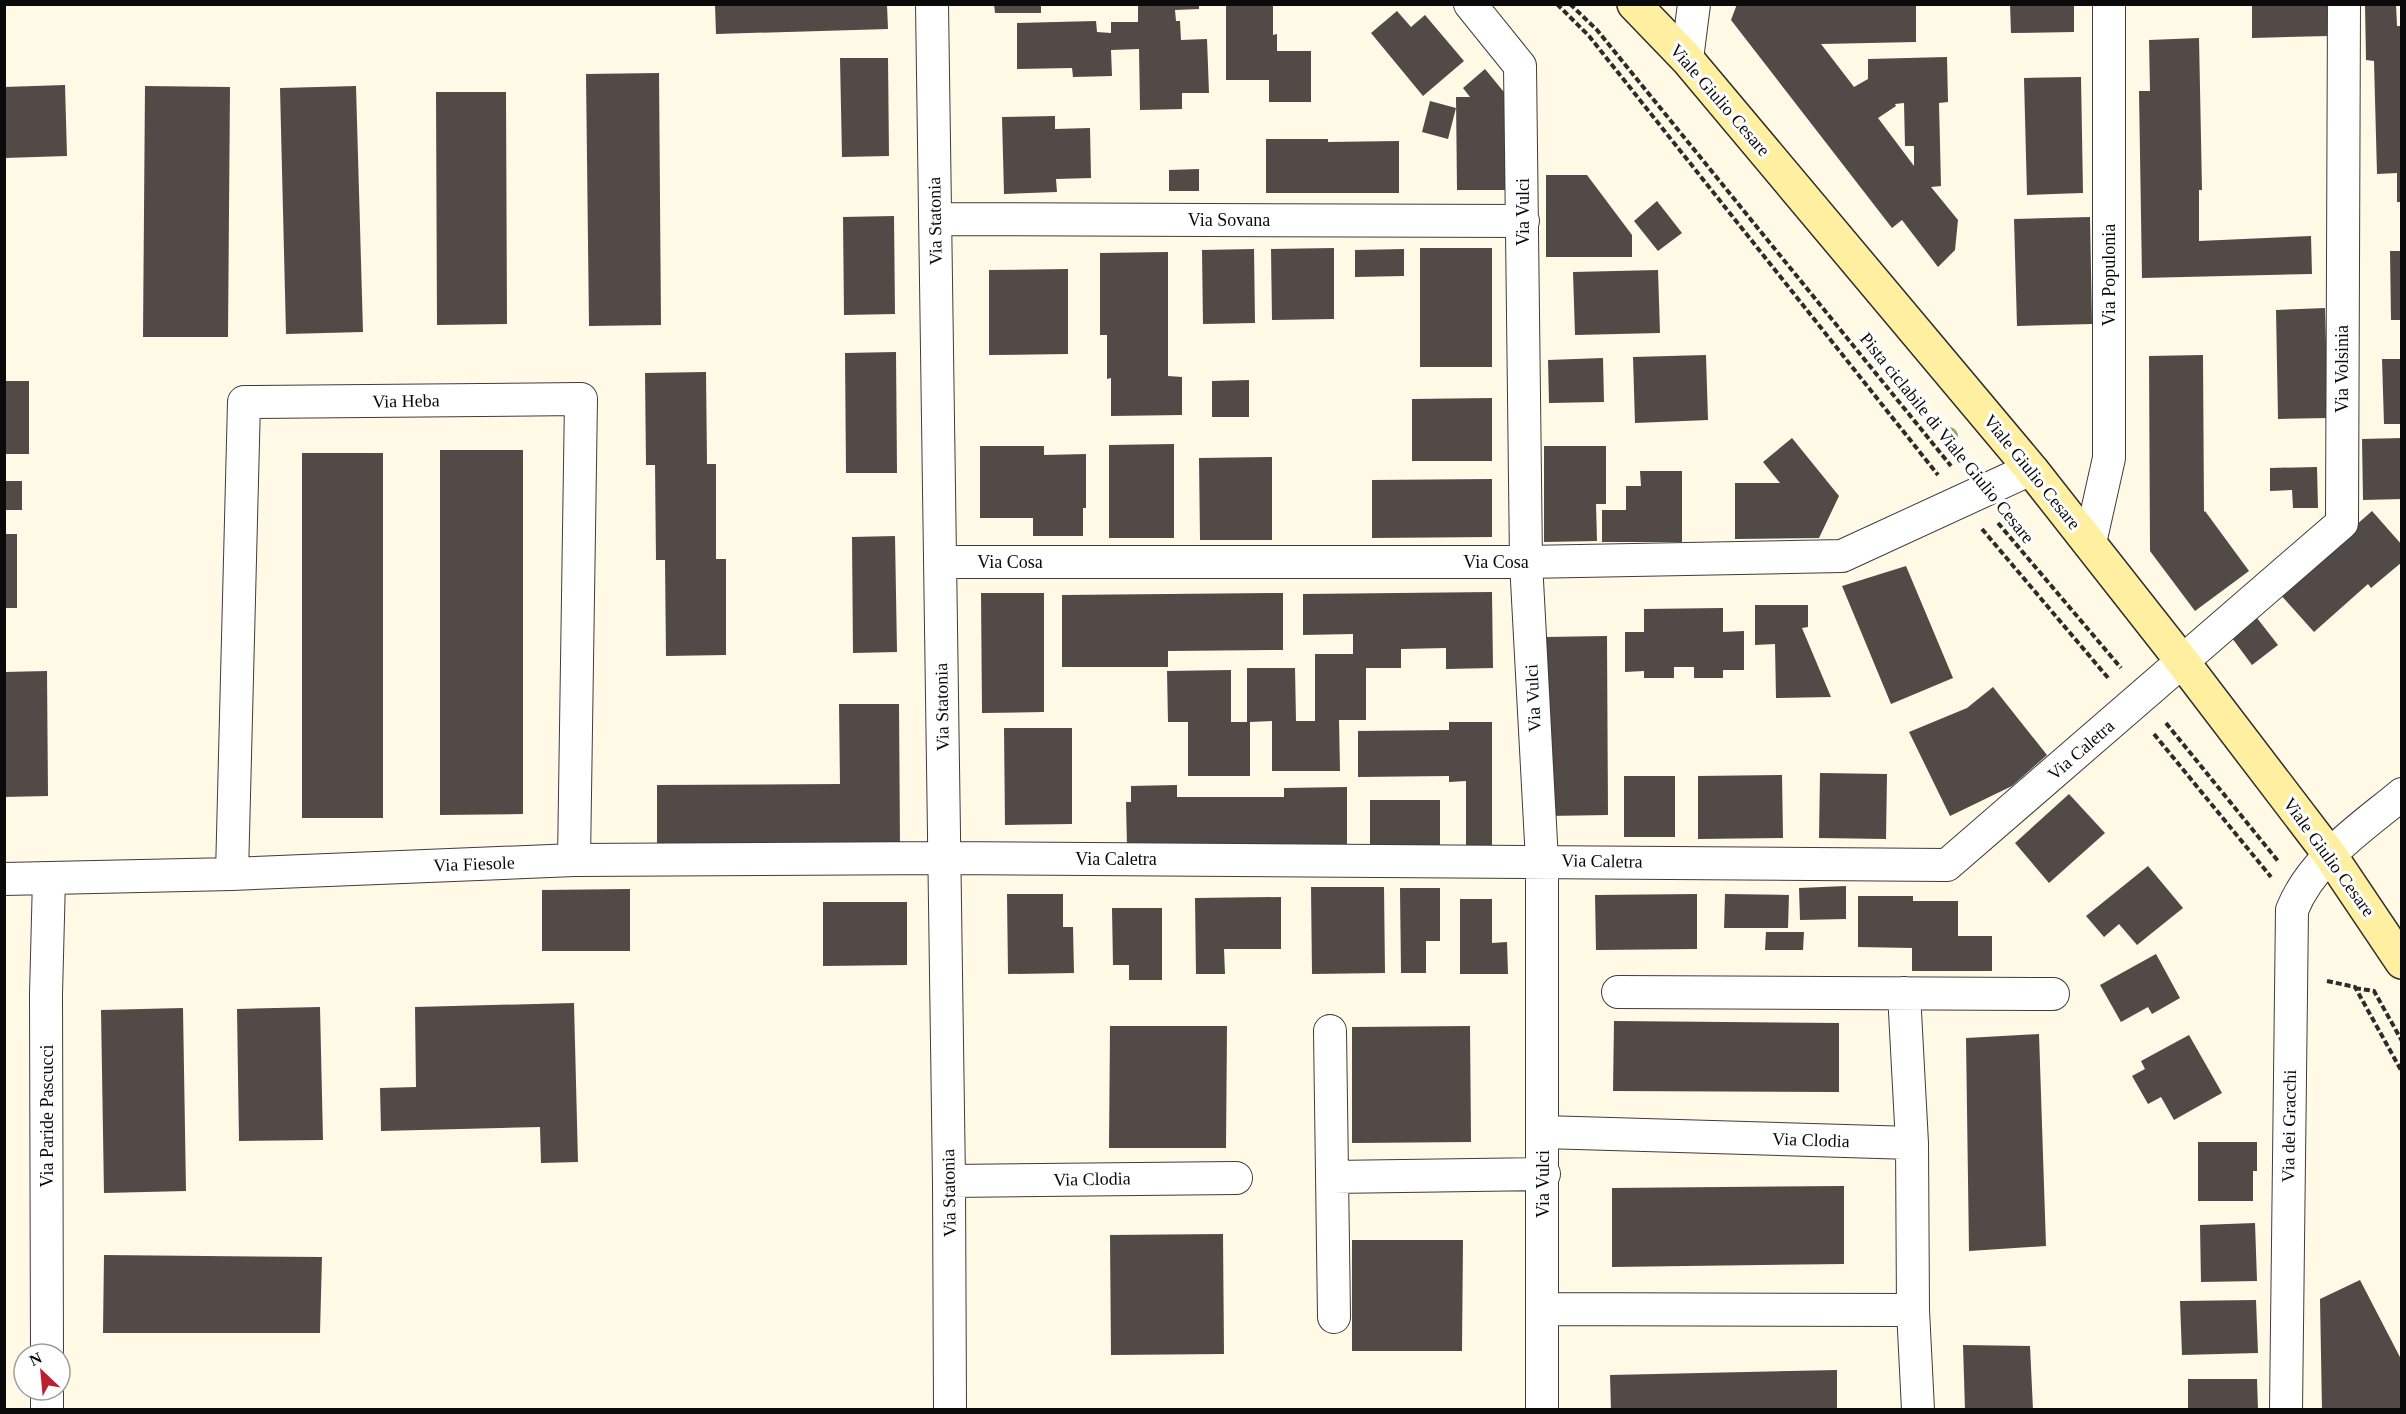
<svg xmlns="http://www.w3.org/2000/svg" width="2406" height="1414" viewBox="0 0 2406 1414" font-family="Georgia,serif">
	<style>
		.building { fill: #524a46; fill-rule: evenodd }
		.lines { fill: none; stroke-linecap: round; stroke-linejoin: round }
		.street-casing { stroke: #3d3d3d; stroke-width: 34 }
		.secondary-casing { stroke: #2c2c2c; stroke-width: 36 }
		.path { stroke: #2c2c2c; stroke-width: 4; stroke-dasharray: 6 3; stroke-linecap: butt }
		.street { stroke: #fff; stroke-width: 32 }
		.secondary { stroke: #ffefa1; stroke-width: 33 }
		.tree { fill: #8ca676 }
		.labels { text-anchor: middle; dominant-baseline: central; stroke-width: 6; stroke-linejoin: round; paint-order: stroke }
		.street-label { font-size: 18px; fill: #0a0a0a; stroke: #fff }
	</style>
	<rect width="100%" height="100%" fill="#fff9e6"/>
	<path class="building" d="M 994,4 L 1041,4 L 1041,13 L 995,13 Z
		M 1138,4 L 1199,4 L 1199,9 L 1175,10 L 1176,21 L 1180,21 L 1181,40 L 1207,39 L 1209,93 L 1182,93 L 1182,109 L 1140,110 L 1139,49 L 1111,50 L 1112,76 L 1073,77 L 1072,68 L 1017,69 L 1017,23 L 1096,21 L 1097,32 L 1111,33 L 1111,22 L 1138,22 Z
		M 1226,4 L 1273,4 L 1273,35 L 1277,34 L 1277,51 L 1311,51 L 1311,102 L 1269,102 L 1269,80 L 1226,80 Z
		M 1737,4 L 1916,4 L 1916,42 L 1821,44 L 1854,87 L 1868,79 L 1868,59 L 1947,57 L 1948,102 L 1939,103 L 1941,186 L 1931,187 L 1958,220 L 1955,250 L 1938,267 L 1902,220 L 1892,228 L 1731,20 ZM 1904,103 L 1905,146 L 1914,146 L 1914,166 L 1878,118 L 1896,106 L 1895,104 Z
		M 2010,4 L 2074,4 L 2074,32 L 2011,33 Z
		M 2252,4 L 2329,4 L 2329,36 L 2252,38 Z
		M 2365,4 L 2396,4 L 2397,26 L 2402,26 L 2402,202 L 2397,202 L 2397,173 L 2377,174 L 2374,61 L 2366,60 Z
		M 715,5 L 887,5 L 888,29 L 716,34 Z
		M 1397,11 L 1411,27 L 1425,15 L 1464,61 L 1423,96 L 1371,33 Z
		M 2199,38 L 2202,190 L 2199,190 L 2199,241 L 2311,236 L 2312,274 L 2142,278 L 2139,91 L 2150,91 L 2149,40 Z
		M 840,58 L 888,58 L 889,156 L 842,157 Z
		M 1485,69 L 1508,97 L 1509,190 L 1457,190 L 1456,97 L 1470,97 L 1463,88 Z
		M 659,73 L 661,325 L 589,326 L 586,74 Z
		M 2081,77 L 2083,193 L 2027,195 L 2024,78 Z
		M 65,85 L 67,156 L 4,158 L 4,87 Z
		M 145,86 L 230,87 L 228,337 L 143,337 Z
		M 356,86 L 363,332 L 286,334 L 280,88 Z
		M 436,92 L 506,92 L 507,324 L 437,325 Z
		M 1430,101 L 1456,108 L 1448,139 L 1422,132 Z
		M 1055,116 L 1055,129 L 1090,128 L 1091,178 L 1056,179 L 1057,192 L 1004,194 L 1002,117 Z
		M 1266,139 L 1328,139 L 1328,142 L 1399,141 L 1399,193 L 1266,193 Z
		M 1199,169 L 1199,191 L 1169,191 L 1169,170 Z
		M 1546,175 L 1587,175 L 1632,235 L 1632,257 L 1546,257 Z
		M 1657,201 L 1682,233 L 1658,251 L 1634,221 Z
		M 894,216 L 895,314 L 844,315 L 843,217 Z
		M 2090,217 L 2092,324 L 2017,326 L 2014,219 Z
		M 1334,248 L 1334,319 L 1272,320 L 1271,249 Z
		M 1420,248 L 1492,248 L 1492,367 L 1420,367 Z
		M 1254,249 L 1255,323 L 1203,324 L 1202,250 Z
		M 1404,249 L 1404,276 L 1355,277 L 1355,250 Z
		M 2390,251 L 2402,251 L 2402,320 L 2391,320 Z
		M 1168,252 L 1168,376 L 1182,377 L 1182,415 L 1111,416 L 1111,378 L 1107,379 L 1107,335 L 1100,335 L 1100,253 Z
		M 1068,269 L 1068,354 L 989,355 L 989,270 Z
		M 1658,270 L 1660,333 L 1575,335 L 1573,272 Z
		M 2325,308 L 2328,418 L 2278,419 L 2276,310 Z
		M 896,352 L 897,473 L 846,473 L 845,353 Z
		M 1706,355 L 1708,420 L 1635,423 L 1633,357 Z
		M 2203,355 L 2204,512 L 2205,511 L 2249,571 L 2195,611 L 2150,551 L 2149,356 Z
		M 1603,358 L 1604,402 L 1549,403 L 1548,360 Z
		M 2382,359 L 2402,359 L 2402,424 L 2384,424 Z
		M 706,372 L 707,464 L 716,464 L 716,559 L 726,559 L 726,655 L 666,656 L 665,560 L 656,560 L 655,465 L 646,465 L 645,373 Z
		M 1249,380 L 1249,417 L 1212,417 L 1212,381 Z
		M 4,381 L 29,381 L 29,454 L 4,454 Z
		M 1492,398 L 1492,461 L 1412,461 L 1412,399 Z
		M 1792,438 L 1839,496 L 1819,538 L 1735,539 L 1735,483 L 1780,483 L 1763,462 Z
		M 2402,438 L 2402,499 L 2363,500 L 2362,439 Z
		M 1174,444 L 1174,538 L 1109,538 L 1109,445 Z
		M 980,446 L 1044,446 L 1044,455 L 1086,454 L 1086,508 L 1083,508 L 1083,536 L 1033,536 L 1033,518 L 980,518 Z
		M 1544,446 L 1606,446 L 1606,504 L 1596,504 L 1597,541 L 1544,542 Z
		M 440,450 L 523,450 L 523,814 L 440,815 Z
		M 302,453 L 383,453 L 383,818 L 302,818 Z
		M 1272,457 L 1272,540 L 1200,540 L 1199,458 Z
		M 2317,467 L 2318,508 L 2293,508 L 2292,490 L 2270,491 L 2270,468 Z
		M 1640,471 L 1682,471 L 1682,542 L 1602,542 L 1602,510 L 1626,510 L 1626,486 L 1641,486 Z
		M 1492,479 L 1492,537 L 1372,538 L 1372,480 Z
		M 4,481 L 22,481 L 22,510 L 4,510 Z
		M 2372,511 L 2402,545 L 2402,562 L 2371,588 L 2368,584 L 2314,632 L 2279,593 Z
		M 5,534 L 17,534 L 17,608 L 5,608 Z
		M 895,536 L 897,652 L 853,653 L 852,537 Z
		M 1906,566 L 1953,678 L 1891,704 L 1842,586 Z
		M 1492,592 L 1493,668 L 1446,669 L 1446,648 L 1401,649 L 1401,668 L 1366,668 L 1366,720 L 1339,720 L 1340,771 L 1272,771 L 1272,721 L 1250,722 L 1250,776 L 1188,776 L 1188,722 L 1168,722 L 1167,671 L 1231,670 L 1231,722 L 1247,722 L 1247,668 L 1295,668 L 1296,721 L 1315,721 L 1315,654 L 1353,654 L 1353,634 L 1303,635 L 1303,594 Z
		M 981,593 L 1044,593 L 1044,712 L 982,713 Z
		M 1283,593 L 1283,650 L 1168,651 L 1168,667 L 1062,667 L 1062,595 Z
		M 1755,605 L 1808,605 L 1808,627 L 1802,628 L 1831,697 L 1776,698 L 1775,644 L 1755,645 Z
		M 1723,608 L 1723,632 L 1744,631 L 1744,670 L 1723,670 L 1723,678 L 1694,678 L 1694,667 L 1674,667 L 1674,678 L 1644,678 L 1644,671 L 1625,672 L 1625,632 L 1644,632 L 1644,609 Z
		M 2257,618 L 2278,645 L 2252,665 L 2232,638 Z
		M 1607,636 L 1608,815 L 1547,816 L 1546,637 Z
		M 47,671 L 48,796 L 4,797 L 4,672 Z
		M 1993,687 L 2047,755 L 2012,786 L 1950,816 L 1909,732 L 1967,708 Z
		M 839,704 L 899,704 L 900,845 L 657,847 L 657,785 L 840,784 Z
		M 1449,722 L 1492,722 L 1492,846 L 1466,846 L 1466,781 L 1449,782 L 1449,776 L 1358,777 L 1358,731 L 1449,730 Z
		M 1004,728 L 1072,728 L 1072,824 L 1005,825 Z
		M 1820,773 L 1887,774 L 1886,839 L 1819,838 Z
		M 1782,775 L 1783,838 L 1698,839 L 1698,776 Z
		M 1624,776 L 1675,776 L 1675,837 L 1624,837 Z
		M 1177,785 L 1177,797 L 1284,797 L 1284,788 L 1347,787 L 1347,845 L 1127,847 L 1126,802 L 1131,802 L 1131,786 Z
		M 2069,794 L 2105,833 L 2049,883 L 2015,843 Z
		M 1370,800 L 1440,800 L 1440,848 L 1370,849 Z
		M 2148,866 L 2183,908 L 2137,945 L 2119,924 L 2104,937 L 2086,916 Z
		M 1846,886 L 1846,919 L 1800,920 L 1799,888 Z
		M 1311,887 L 1384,887 L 1385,973 L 1312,974 Z
		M 1400,888 L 1440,888 L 1440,941 L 1426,941 L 1426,973 L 1401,973 Z
		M 630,889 L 630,951 L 542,951 L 542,890 Z
		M 1007,894 L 1063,894 L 1063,927 L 1073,927 L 1074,973 L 1008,974 Z
		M 1697,894 L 1697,949 L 1596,950 L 1595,895 Z
		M 1725,894 L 1789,895 L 1788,928 L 1724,928 Z
		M 1858,896 L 1913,896 L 1913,901 L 1958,901 L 1958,936 L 1992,936 L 1992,971 L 1912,971 L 1912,948 L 1858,947 Z
		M 1281,897 L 1281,949 L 1224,949 L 1225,974 L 1196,974 L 1195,898 Z
		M 1460,899 L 1492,899 L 1492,943 L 1507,942 L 1508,974 L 1460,974 Z
		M 823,902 L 907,902 L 907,965 L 823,966 Z
		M 1112,908 L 1162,908 L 1162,980 L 1129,980 L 1129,965 L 1113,965 Z
		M 1766,932 L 1804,932 L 1803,950 L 1765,950 Z
		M 2156,954 L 2180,998 L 2152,1014 L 2148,1007 L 2121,1022 L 2100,985 Z
		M 574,1003 L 578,1162 L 541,1163 L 540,1127 L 381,1131 L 380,1088 L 416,1087 L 415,1007 Z
		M 320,1007 L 323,1140 L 239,1141 L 237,1009 Z
		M 183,1008 L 186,1191 L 104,1193 L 101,1010 Z
		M 1614,1021 L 1839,1023 L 1839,1092 L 1613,1091 Z
		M 1110,1026 L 1227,1026 L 1226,1148 L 1109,1148 Z
		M 1470,1026 L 1471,1142 L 1352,1143 L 1352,1027 Z
		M 2039,1034 L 2046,1246 L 1969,1251 L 1966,1038 Z
		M 2189,1035 L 2222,1093 L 2174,1120 L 2161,1097 L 2148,1104 L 2132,1076 L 2145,1069 L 2141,1061 Z
		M 2198,1142 L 2257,1142 L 2257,1171 L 2253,1171 L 2253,1201 L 2198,1201 Z
		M 1844,1186 L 1844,1264 L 1612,1267 L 1612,1188 Z
		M 2255,1223 L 2257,1281 L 2201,1282 L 2200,1225 Z
		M 1223,1234 L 1224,1354 L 1111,1355 L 1110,1235 Z
		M 1352,1240 L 1463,1240 L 1462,1351 L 1352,1351 Z
		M 104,1255 L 322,1257 L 320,1333 L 103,1333 Z
		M 2360,1280 L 2402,1361 L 2402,1410 L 2322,1410 L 2320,1299 Z
		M 2256,1300 L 2258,1353 L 2182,1355 L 2180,1301 Z
		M 1963,1345 L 2030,1346 L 2033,1410 L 1965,1410 Z
		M 1837,1370 L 1837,1410 L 1611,1410 L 1610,1375 Z
		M 2188,1379 L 2257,1379 L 2258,1410 L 2188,1410 Z"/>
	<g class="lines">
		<defs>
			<path id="street" d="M 932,4 L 949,1181 L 950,1410
				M 1470,4 L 1520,66 L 1526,562 L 1542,861 L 1542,1410
				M 1687,59 L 1694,4
				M 935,219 L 1523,221
				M 2090,543 L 2109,458 L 2109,4
				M 940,562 L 1526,562 L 1842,556 L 2031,469
				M 232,874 L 244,402 L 581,399 L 574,860
				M 4,879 L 232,874 L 574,860 L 944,858 L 1947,865 L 2342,523 L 2344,4
				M 1618,992 L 2053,994
				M 1904,993 L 1912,1143
				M 1330,1031 L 1334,1317
				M 1543,1132 L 1912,1143 L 1913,1310 L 1918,1410
				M 1332,1177 L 1544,1174
				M 949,1181 L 1236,1178
				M 1543,1309 L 1913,1310
				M 47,1354 L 46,994 L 49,879
				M 47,1390 L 47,1410
				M 2286,1410 L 2292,910 C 2312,860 2361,828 2402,794"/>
			<path id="secondary" d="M 1634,4 L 1687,59 L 2031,469 L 2182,661 L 2330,855 L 2402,962"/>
		</defs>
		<use href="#street" class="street-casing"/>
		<use href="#secondary" class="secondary-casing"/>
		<path class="path" d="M 1557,4 L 1589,36 L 1938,475
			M 1570,4 L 1597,30 L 1951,466
			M 1998,523 L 2121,668
			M 1982,529 L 2109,679
			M 2166,723 L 2278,861
			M 2154,734 L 2271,877
			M 2327,981 L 2355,987 L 2402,1072
			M 2355,988 L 2374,991 L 2402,1041"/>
		<use href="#street" class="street"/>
		<use href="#secondary" class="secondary"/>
	</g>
	<circle class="tree" cx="1949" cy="436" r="9"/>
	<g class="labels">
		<g class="street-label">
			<text transform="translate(1720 100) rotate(49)">Viale Giulio Cesare</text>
			<text transform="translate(1523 212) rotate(-90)">Via Vulci</text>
			<text x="1229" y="220">Via Sovana</text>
			<text transform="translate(935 221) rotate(-91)">Via Statonia</text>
			<text transform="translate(2109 275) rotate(-90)">Via Populonia</text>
			<text transform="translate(2342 369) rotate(-90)">Via Volsinia</text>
			<text transform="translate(406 401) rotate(-1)">Via Heba</text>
			<text transform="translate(1947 438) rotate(51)">Pista ciclabile di Viale Giulio Cesare</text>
			<text transform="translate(2032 472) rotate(51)">Viale Giulio Cesare</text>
			<text x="1010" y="562">Via Cosa</text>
			<text x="1496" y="562">Via Cosa</text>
			<text transform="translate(1533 698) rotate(-93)">Via Vulci</text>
			<text transform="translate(942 707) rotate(-91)">Via Statonia</text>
			<text transform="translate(2081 750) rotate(-41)">Via Caletra</text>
			<text transform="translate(2329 857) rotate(54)">Viale Giulio Cesare</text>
			<text x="1116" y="859">Via Caletra</text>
			<text transform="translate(1602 861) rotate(1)">Via Caletra</text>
			<text transform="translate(474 864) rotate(-2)">Via Fiesole</text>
			<text transform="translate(47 1116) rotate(-90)">Via Paride Pascucci</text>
			<text transform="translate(2289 1126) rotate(-89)">Via dei Gracchi</text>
			<text transform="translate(1811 1140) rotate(2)">Via Clodia</text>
			<text transform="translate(1092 1179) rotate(-1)">Via Clodia</text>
			<text transform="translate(1543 1184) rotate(-90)">Via Vulci</text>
			<text transform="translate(949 1193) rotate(-91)">Via Statonia</text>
		</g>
	</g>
	<rect width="2406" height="1414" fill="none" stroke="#0a0a0a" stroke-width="12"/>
	<g transform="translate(42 1372) rotate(334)"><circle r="28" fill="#ffffff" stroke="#9d9d9d" stroke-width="1.5"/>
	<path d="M0-4.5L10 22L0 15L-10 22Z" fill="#bc1f31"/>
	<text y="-9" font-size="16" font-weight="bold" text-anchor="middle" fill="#0a0a0a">N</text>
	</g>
</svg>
